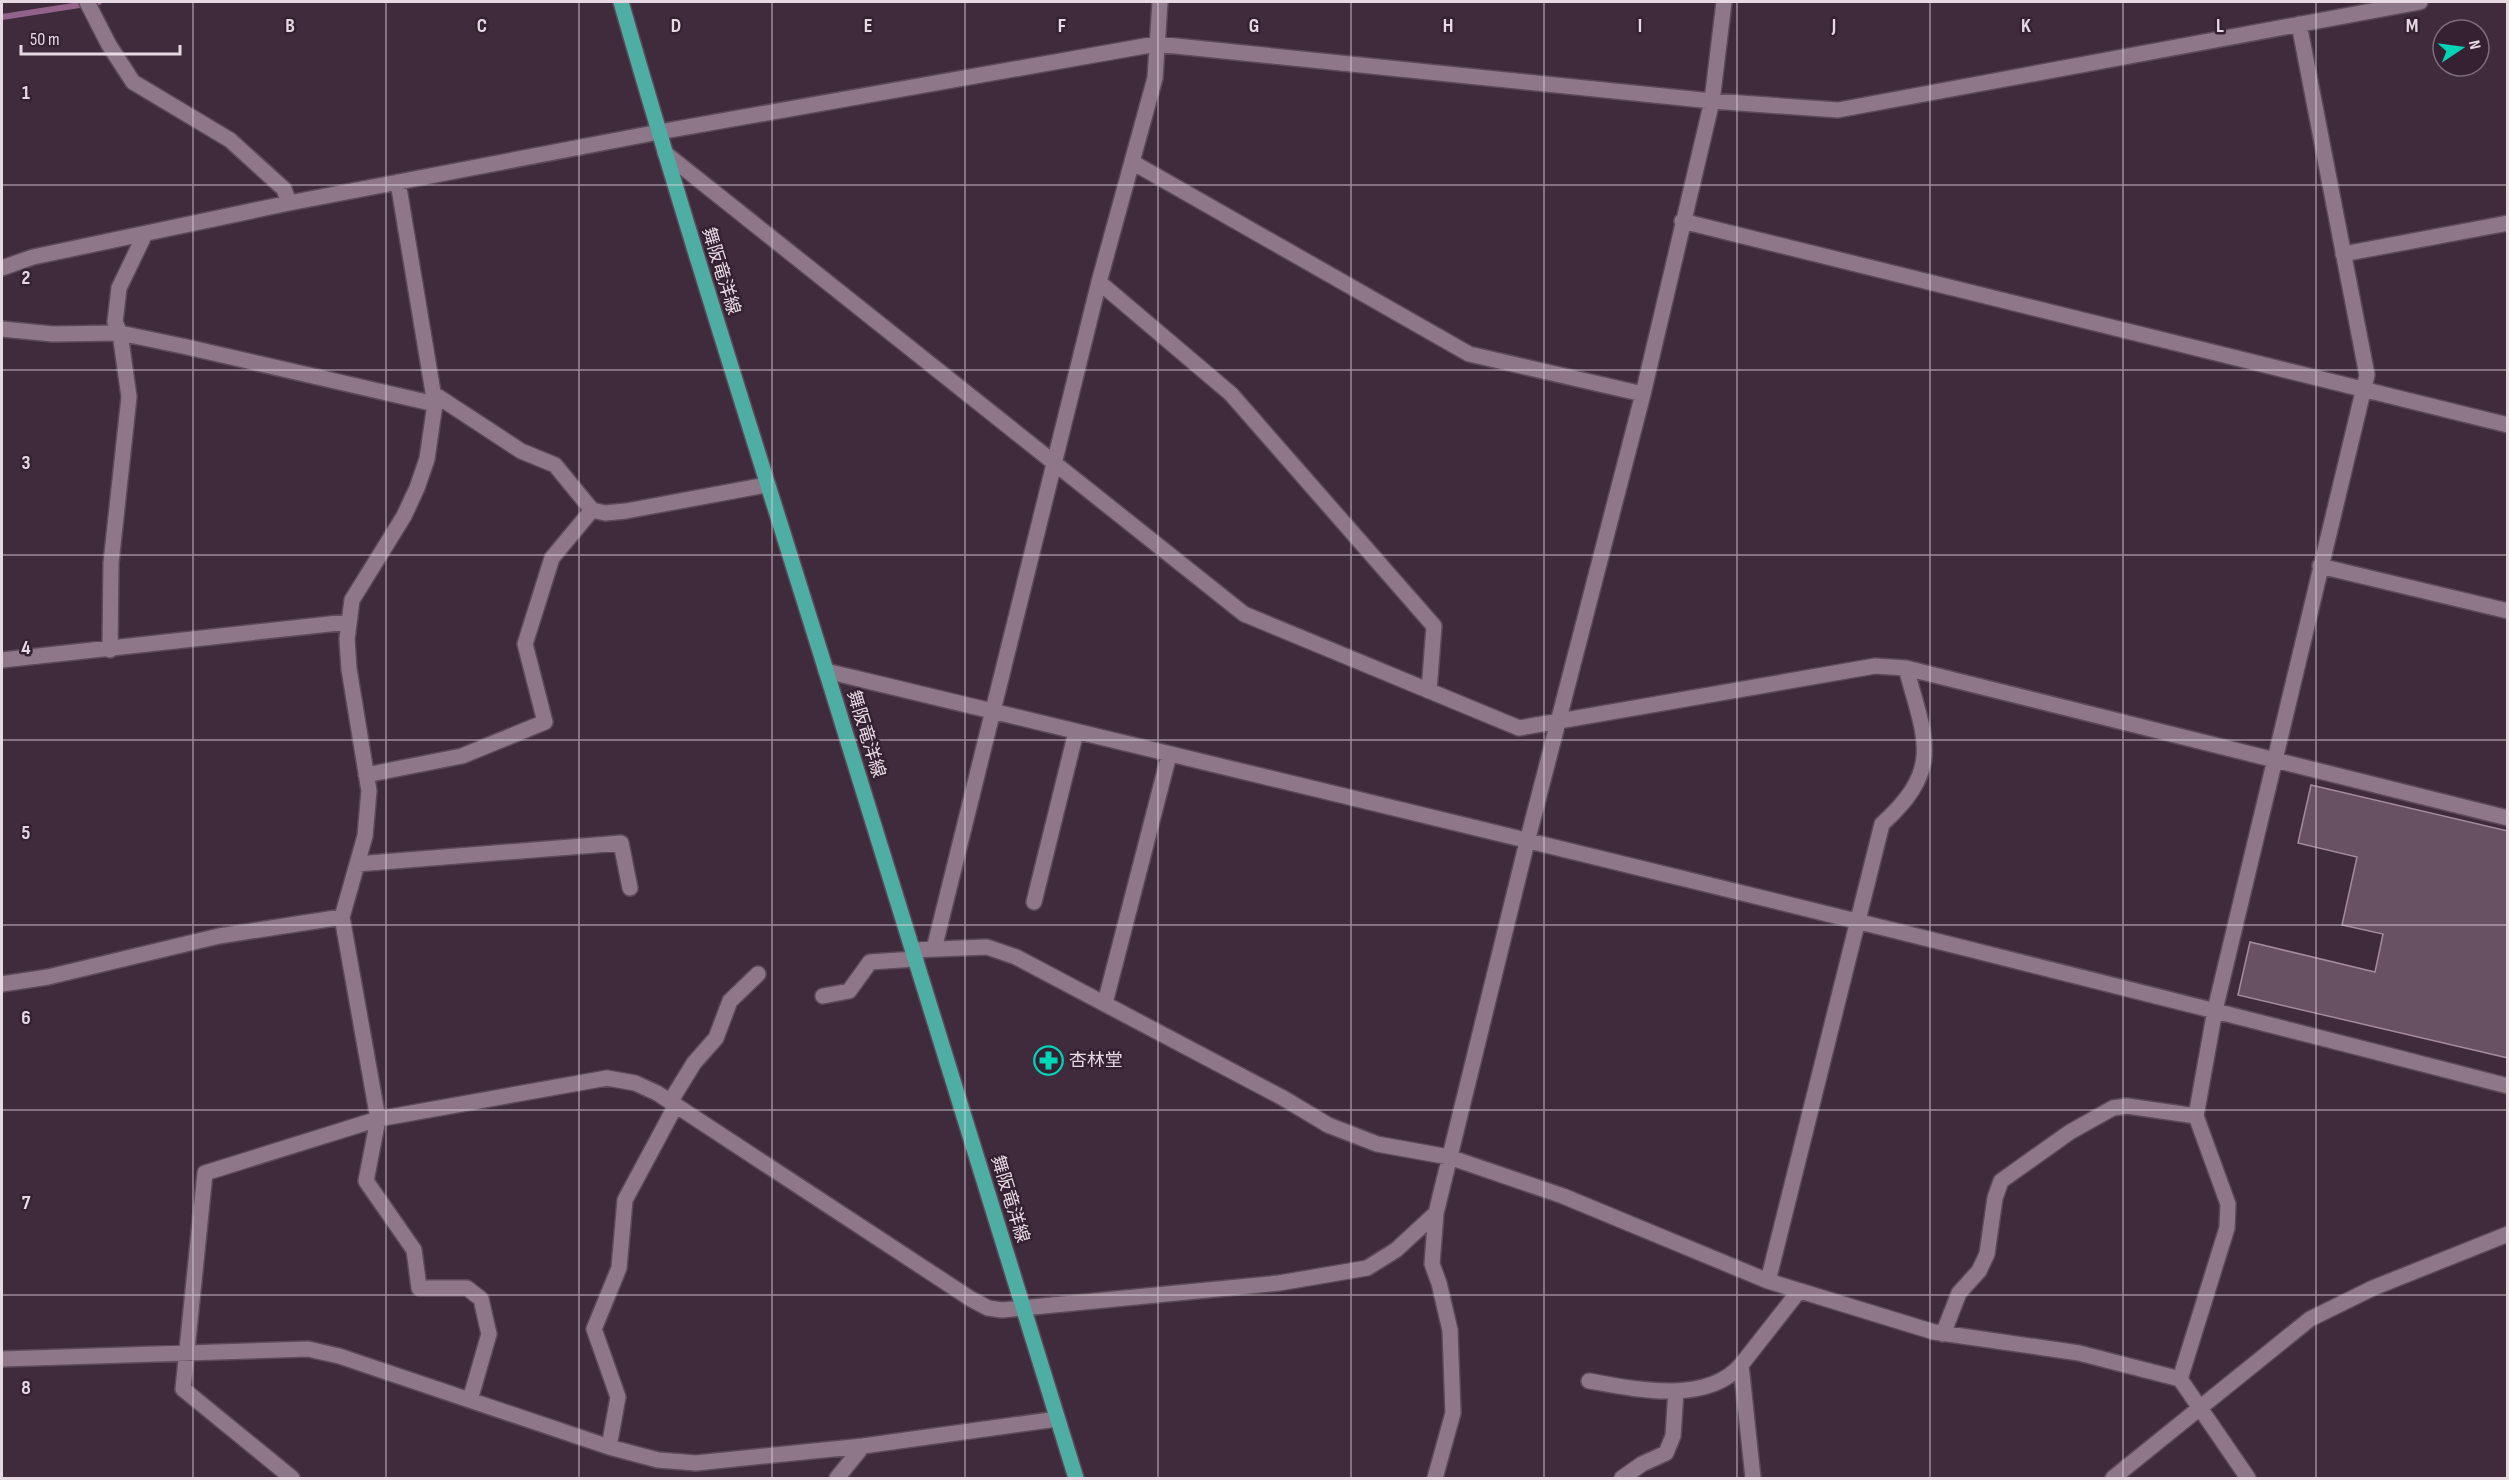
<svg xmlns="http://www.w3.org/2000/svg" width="2509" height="1480" viewBox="0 0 2509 1480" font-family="'Sofia Sans Condensed','Noto Sans JP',sans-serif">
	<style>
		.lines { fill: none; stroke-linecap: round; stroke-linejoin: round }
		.stream { stroke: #93628b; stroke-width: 6 }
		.building { fill: #685163; stroke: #a38b9e; stroke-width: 1.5 }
		.minor-casing { stroke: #5c4a58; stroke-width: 18 }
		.major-casing { stroke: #5c4a58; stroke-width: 18 }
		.minor { stroke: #8e7789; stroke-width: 15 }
		.major { stroke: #4eaea3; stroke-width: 15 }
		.grid { fill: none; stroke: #e7d9e4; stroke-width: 1.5; stroke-opacity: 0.55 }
		.labels { text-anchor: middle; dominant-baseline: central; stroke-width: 5; stroke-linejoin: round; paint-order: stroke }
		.street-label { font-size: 18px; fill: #e7d9e4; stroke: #352131 }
		.poi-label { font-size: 18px; fill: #e7d9e4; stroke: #352131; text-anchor: start }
		.grid-label { font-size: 20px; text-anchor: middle; font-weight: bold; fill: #e7d9e4; stroke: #352131; stroke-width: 5; stroke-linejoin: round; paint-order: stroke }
	</style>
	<rect width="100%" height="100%" fill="#3f2b3c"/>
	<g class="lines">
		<path class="stream" d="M 2,17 L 99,2"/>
	</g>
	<path class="building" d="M 2311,785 L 2508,831 L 2508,1058 L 2238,995 L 2250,942 L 2375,972 L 2383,934 L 2342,925 L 2357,857 L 2298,843 Z"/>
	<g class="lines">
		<defs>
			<path id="minor" d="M 87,2 L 109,45 L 133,82 L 230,140 L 284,189 L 289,203
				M 665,153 L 1244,614 L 1519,728 L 1875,666 L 1906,668 L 2508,818
				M 1132,162 L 1469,354 L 1643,394
				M 398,182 L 435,404 L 427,459 L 417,488 L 404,516 L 352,600 L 347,639 L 349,669 L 369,791 L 365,836 L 342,917 L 378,1119 L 366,1181 L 414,1250 L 419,1288 L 467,1288 L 481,1299 L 489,1334 L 470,1400
				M 1682,221 L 2508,425
				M 2343,254 L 2508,223
				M 2,268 L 33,257 L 289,203 L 659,132 L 1156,44 L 1712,101 L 1838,110 L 2420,2
				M 1099,282 L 1231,394 L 1434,626 L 1429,691
				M 2,329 L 53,334 L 120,333 L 187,347 L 435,404
				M 434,394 L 521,451 L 555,465 L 592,510 L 605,513 L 626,511 L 766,485
				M 2320,566 L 2508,611
				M 110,650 L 111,563 L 129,397 L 120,333 L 115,322 L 119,288 L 145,234
				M 2,660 L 348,622
				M 826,671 C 1387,806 1949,941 2508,1086
				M 366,775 L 462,756 L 545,722 L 525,644 L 552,558 L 592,510
				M 357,864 L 621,843 L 630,888
				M 1034,902 L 1076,732
				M 934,949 L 1099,282 L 1155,78 L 1160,2
				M 913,950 L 987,947 L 1016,957 L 1283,1098 L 1328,1125 L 1377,1144 L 1449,1157 L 1563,1196 L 1768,1281 L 1934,1332 L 2079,1353 L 2180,1379 L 2248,1478
				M 2,984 L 48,977 L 219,936 L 342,917
				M 823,996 L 849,991 L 870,962 L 916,959
				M 1105,1003 L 1169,755
				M 670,1102 L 694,1063 L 716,1038 L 730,1001 L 758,974
				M 1768,1281 L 1882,824 C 1944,768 1925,739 1906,668
				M 1943,1334 L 1959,1293 L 1979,1271 L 1987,1254 L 1995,1198 L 2001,1181 L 2070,1132 L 2113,1108 L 2127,1106 L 2196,1116
				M 2,1359 L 308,1349 L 339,1356 L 609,1447 L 658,1460 L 696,1463 L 863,1446 L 1057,1419
				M 2180,1379 L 2227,1228 L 2228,1204 L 2196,1116 L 2215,1010 L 2367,375 L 2299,24
				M 1589,1381 C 1634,1389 1706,1405 1741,1365
				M 609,1447 L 618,1397 L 594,1329 L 619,1268 L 625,1200 L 676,1105
				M 292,1478 L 183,1389 L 205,1173 L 378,1119 L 607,1078 L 635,1083 L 657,1093 L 971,1299 L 988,1308 L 1002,1310 L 1279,1283 L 1367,1268 L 1396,1250 L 1436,1213
				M 837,1478 L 863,1446
				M 1435,1478 L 1453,1413 L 1450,1330 L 1439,1283 L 1432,1264 L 1436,1213 L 1527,842 L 1643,394 L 1712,101 L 1724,2
				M 1622,1478 L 1642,1464 L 1666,1453 L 1673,1436 L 1676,1391
				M 1753,1478 L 1741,1365 L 1799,1291
				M 2113,1478 L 2310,1319 L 2373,1288 L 2508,1234"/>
			<path id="major" d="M 621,2 C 686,228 758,452 828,677 C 911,944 994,1211 1076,1478"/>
		</defs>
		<use href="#minor" class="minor-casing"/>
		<use href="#major" class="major-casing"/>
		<use href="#minor" class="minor"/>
		<use href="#major" class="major"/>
	</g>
	<path class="grid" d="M 193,2 L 193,1478M 386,2 L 386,1478M 579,2 L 579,1478M 772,2 L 772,1478M 965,2 L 965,1478M 1158,2 L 1158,1478M 1351,2 L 1351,1478M 1544,2 L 1544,1478M 1737,2 L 1737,1478M 1930,2 L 1930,1478M 2123,2 L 2123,1478M 2316,2 L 2316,1478M 2,185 L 2508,185M 2,370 L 2508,370M 2,555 L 2508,555M 2,740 L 2508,740M 2,925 L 2508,925M 2,1110 L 2508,1110M 2,1295 L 2508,1295"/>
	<defs>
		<symbol id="pharmacy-ring" viewBox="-11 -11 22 22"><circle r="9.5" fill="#352131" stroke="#00d5b7" stroke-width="1.5"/><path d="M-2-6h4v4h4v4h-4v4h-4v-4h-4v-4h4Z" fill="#00d5b7"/></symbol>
	</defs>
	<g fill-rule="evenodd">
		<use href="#pharmacy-ring" x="1032" y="1044" width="33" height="33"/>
	</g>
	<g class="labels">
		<g class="street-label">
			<text transform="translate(721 271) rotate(73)">舞阪竜洋線</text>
			<text transform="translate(866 734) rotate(73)">舞阪竜洋線</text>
			<text transform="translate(1010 1199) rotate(73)">舞阪竜洋線</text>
		</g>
		<g class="poi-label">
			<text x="1069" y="1060">杏林堂</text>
		</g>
	</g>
	<g class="grid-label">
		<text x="290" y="32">B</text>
		<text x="482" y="32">C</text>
		<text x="676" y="32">D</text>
		<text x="868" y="32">E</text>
		<text x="1062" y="32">F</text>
		<text x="1254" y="32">G</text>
		<text x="1448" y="32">H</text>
		<text x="1640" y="32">I</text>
		<text x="1834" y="32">J</text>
		<text x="2026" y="32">K</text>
		<text x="2220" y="32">L</text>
		<text x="2412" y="32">M</text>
		<text x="26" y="99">1</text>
		<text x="26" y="284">2</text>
		<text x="26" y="469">3</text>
		<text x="26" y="654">4</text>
		<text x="26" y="839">5</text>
		<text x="26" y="1024">6</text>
		<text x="26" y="1209">7</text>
		<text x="26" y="1394">8</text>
	</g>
	<rect width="2509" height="1480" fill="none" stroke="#e7d9e4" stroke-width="6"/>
	<g transform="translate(2461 48) rotate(77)"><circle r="28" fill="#352131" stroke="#7c6b79" stroke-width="1.5"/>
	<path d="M0-4.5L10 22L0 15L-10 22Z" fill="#00d5b7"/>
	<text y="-9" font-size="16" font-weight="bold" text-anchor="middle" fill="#e7d9e4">N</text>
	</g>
	<path d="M21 45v9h159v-9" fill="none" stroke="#e7d9e4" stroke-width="3"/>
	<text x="30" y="45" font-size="18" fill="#e7d9e4" stroke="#352131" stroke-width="4.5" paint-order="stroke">50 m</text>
</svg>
